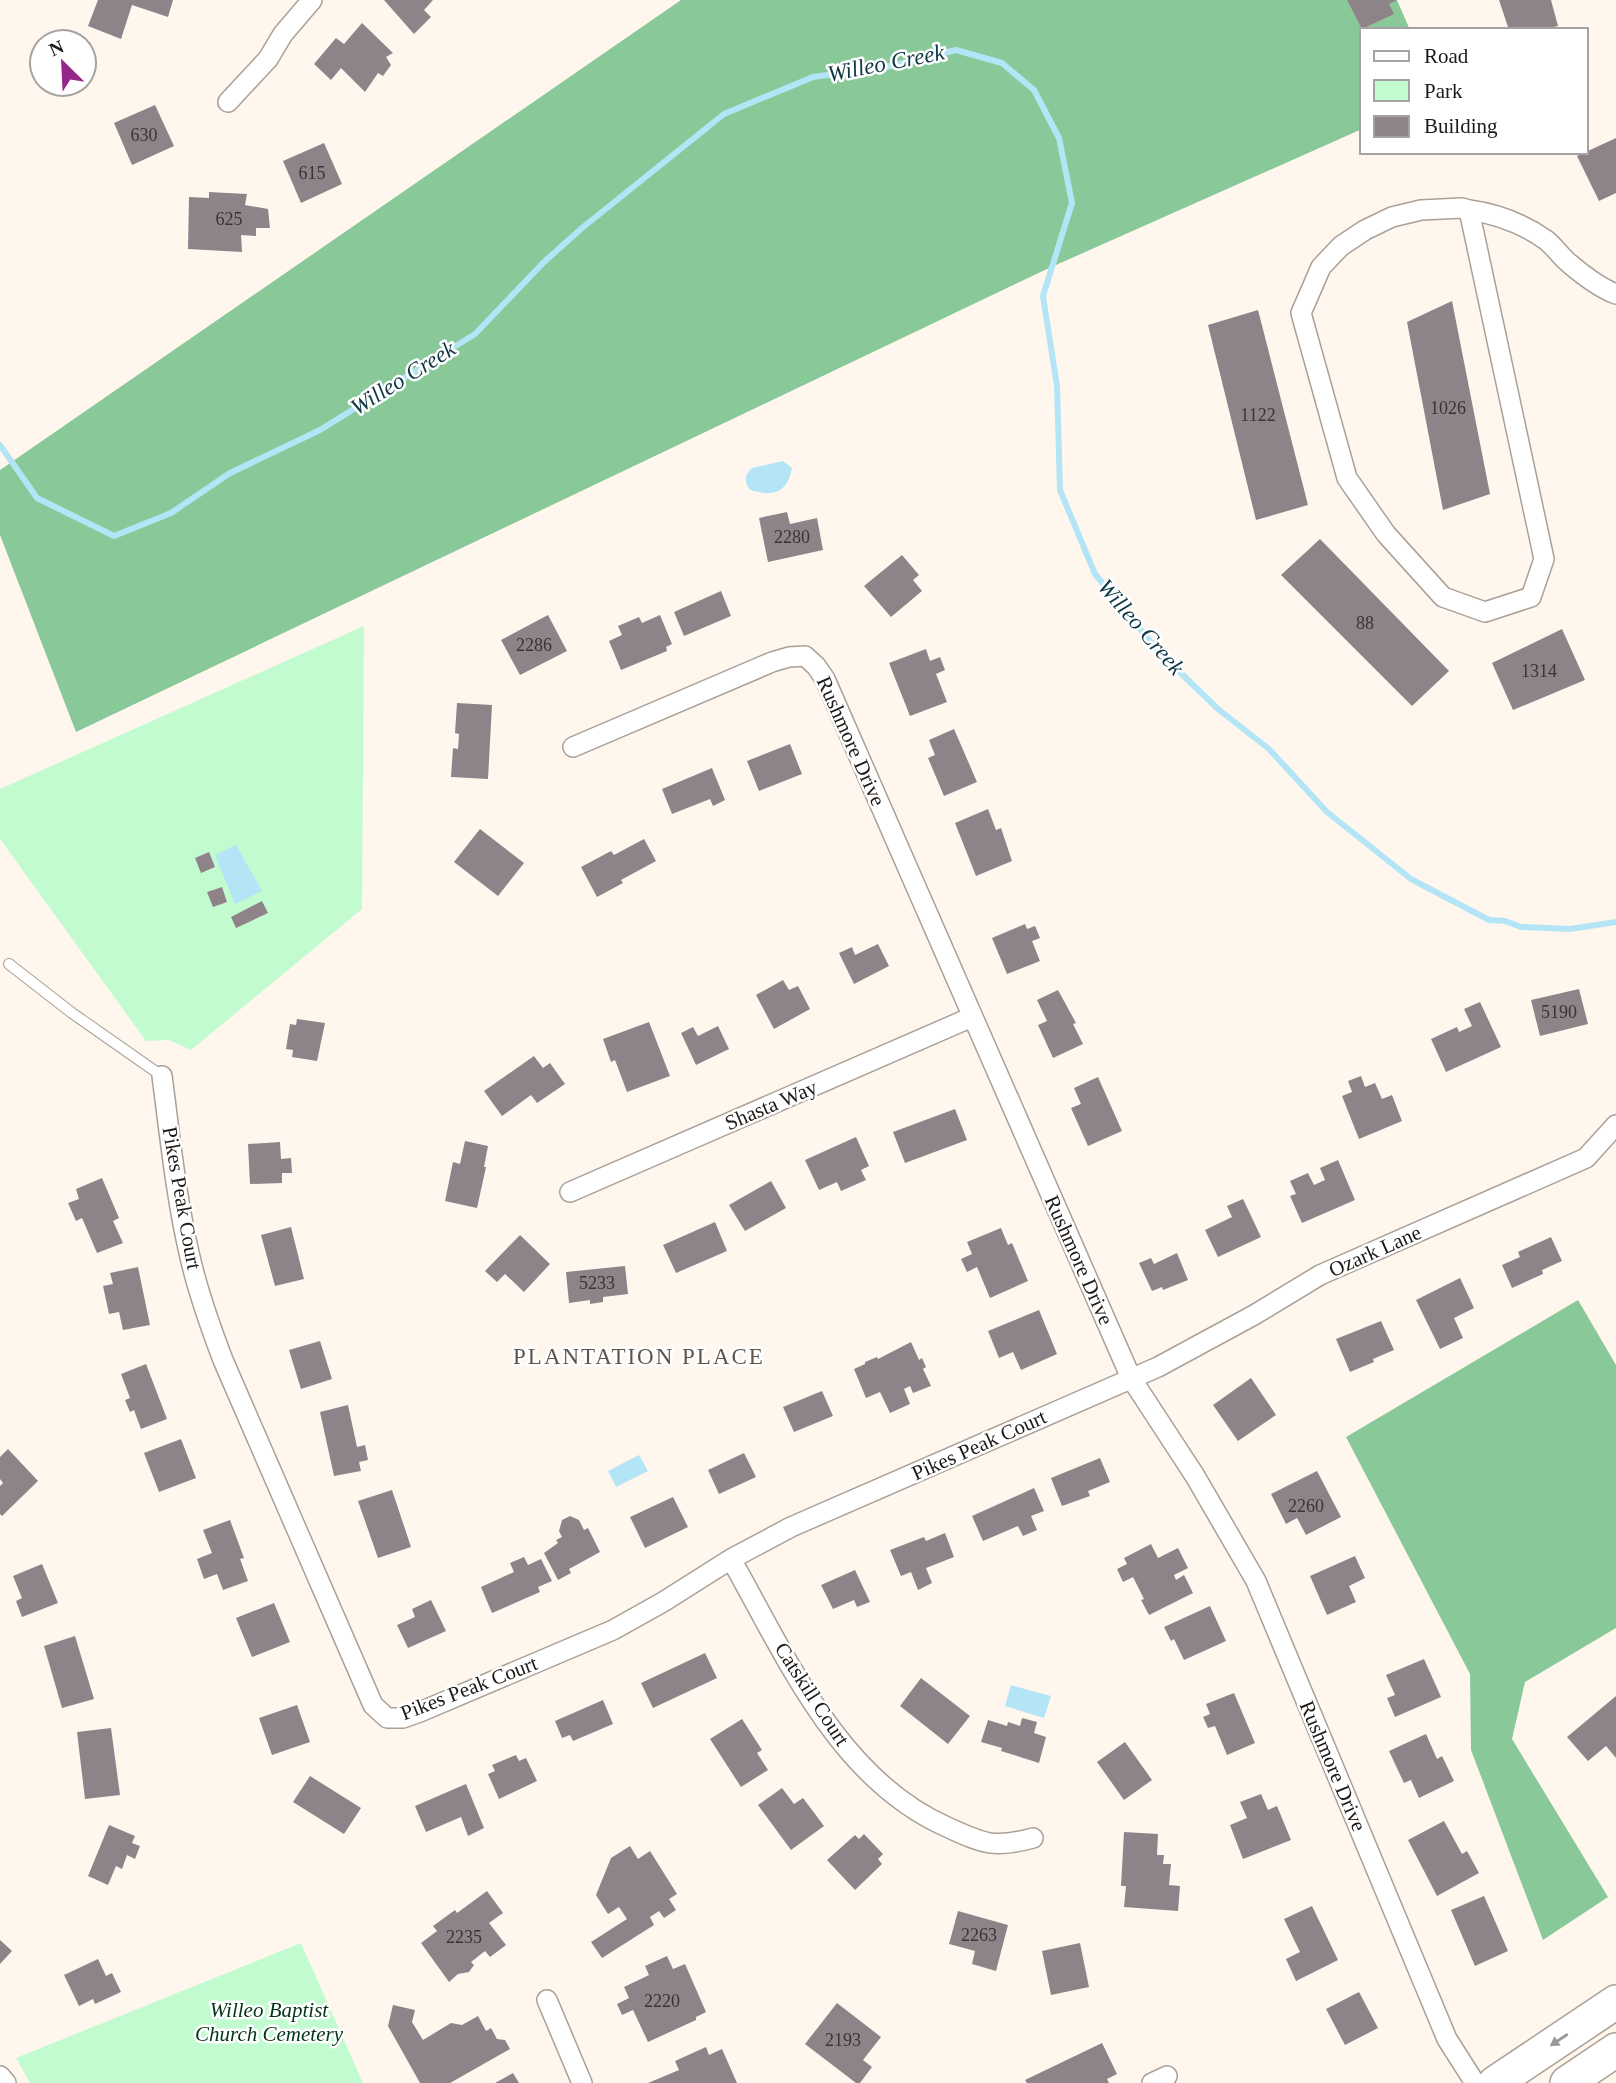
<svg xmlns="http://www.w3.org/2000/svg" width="1616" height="2083" viewBox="0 0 1616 2083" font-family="'Times New Roman',serif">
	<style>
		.green { fill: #c1fbcf }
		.forest { fill: #89c999 }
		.water { fill: #b3e5f6 }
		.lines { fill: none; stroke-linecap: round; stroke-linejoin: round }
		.stream { stroke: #b3e5f6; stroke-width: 6 }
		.building { fill: #8f838a }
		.service-casing { stroke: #aaa097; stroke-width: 12 }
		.minor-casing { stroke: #aaa097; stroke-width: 22 }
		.trunk-casing { stroke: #aaa097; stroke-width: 36 }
		.service { stroke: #fff; stroke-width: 10 }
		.minor { stroke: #fff; stroke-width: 19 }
		.trunk { stroke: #fff; stroke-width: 33 }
		.oneway { fill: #999896 }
		.labels { text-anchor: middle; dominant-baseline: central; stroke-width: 5; stroke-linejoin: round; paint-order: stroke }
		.number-label { font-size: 18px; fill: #3a3433 }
		.street-label { font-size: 21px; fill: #1d1916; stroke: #fff }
		.park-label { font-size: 21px; font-style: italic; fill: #023516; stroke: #fff }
		.water-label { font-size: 23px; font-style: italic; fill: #0f3845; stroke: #fff }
		.neighbourhood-label { font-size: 23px; letter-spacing: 2px; fill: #5e564d; stroke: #fff }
	</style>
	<rect width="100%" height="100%" fill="#fff7ee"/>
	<path class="green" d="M 364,626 L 362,909 L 191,1050 L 169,1040 L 146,1041 L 0,839 L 0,789 Z
		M 301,1943 L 363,2083 L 30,2083 L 16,2058 Z"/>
	<path class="forest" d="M 681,0 L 1397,0 L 1410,30 L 1362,30 L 1362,129 L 1047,269 L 76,732 L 0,535 L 0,470 Z
		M 1578,1300 L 1616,1365 L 1616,1628 L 1525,1682 L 1512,1739 L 1608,1897 L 1543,1940 L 1471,1750 L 1470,1674 L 1346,1437 Z"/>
	<path class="water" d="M 783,461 L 792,468 C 787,493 774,497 750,490 C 744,482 744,475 752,468 Z
		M 236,845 L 262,891 L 235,904 L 215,855 Z
		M 639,1455 L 648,1471 L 616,1487 L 608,1471 Z
		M 1011,1685 L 1051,1696 L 1044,1718 L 1005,1706 Z"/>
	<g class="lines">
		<path class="stream" d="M 0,445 L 37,498 L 114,536 L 171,513 L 230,473 L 320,430 L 475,334 L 544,262 L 582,228 L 724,114 L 813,77 L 887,67 L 956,50 L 1002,63 L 1034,90 L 1059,138 L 1072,203 L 1043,296 L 1057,386 L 1060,490 L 1095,574 L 1159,652 L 1218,709 L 1269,749 L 1327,812 L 1411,879 L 1489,920 L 1505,921 L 1521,927 L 1570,929 L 1616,922"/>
	</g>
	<path class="building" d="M 98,0 L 173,0 L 168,17 L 132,5 L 121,39 L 88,26 Z
		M 384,0 L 433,0 L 424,10 L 431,17 L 414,34 Z
		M 1347,0 L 1397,0 L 1389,4 L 1394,14 L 1362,29 Z
		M 1499,0 L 1551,0 L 1558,26 L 1541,30 L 1509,30 Z
		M 362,23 L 393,53 L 386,57 L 391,65 L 383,76 L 378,73 L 365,92 L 341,68 L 331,80 L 314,64 L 336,38 L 344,44 Z
		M 155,105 L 174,146 L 132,165 L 114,123 Z
		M 1616,138 L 1616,193 L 1599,201 L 1577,156 Z
		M 324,143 L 342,184 L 301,203 L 283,161 Z
		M 209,192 L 247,194 L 245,205 L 268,209 L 270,228 L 256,228 L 256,236 L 241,235 L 242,252 L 188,249 L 189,197 L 209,198 Z
		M 1452,301 L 1490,494 L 1443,510 L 1407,322 Z
		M 1258,310 L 1308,505 L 1256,520 L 1208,325 Z
		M 787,512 L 790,524 L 817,518 L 823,550 L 768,562 L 759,518 Z
		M 1320,539 L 1449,671 L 1412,706 L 1281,575 Z
		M 902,555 L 919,575 L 913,580 L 922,591 L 891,617 L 864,586 Z
		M 721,591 L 731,616 L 684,636 L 674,612 Z
		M 548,615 L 567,651 L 520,675 L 501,640 Z
		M 660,615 L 672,644 L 666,647 L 667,651 L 621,670 L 609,641 L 622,635 L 618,626 L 639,617 L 642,623 Z
		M 1562,629 L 1585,680 L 1513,710 L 1492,663 Z
		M 926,649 L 930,661 L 940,657 L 945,670 L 936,674 L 947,702 L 910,716 L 889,663 Z
		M 457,703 L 492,705 L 488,779 L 451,777 L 453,748 L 458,749 L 459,734 L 455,733 Z
		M 954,729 L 977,782 L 944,796 L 928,758 L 935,755 L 929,740 Z
		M 790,744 L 802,774 L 759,791 L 747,761 Z
		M 712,768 L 725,800 L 713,806 L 710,799 L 672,814 L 662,789 Z
		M 988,809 L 996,830 L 1001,828 L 1012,861 L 976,876 L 955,823 Z
		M 480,829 L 524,863 L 498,896 L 454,862 Z
		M 644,839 L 656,861 L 621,880 L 623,883 L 597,897 L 581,867 L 611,851 L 614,855 Z
		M 209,852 L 215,867 L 201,873 L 195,858 Z
		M 222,887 L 227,902 L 213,907 L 207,892 Z
		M 262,901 L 268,913 L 236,928 L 231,917 Z
		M 1025,924 L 1027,929 L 1035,926 L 1040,938 L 1032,941 L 1040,961 L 1007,974 L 992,938 Z
		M 878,944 L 889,966 L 854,984 L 839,953 L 852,947 L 855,955 Z
		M 783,980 L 789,990 L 798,986 L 810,1009 L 774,1029 L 756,995 Z
		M 1579,989 L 1588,1024 L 1540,1036 L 1531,1000 Z
		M 1058,990 L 1076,1023 L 1073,1024 L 1083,1044 L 1053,1058 L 1038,1025 L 1047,1021 L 1037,1000 Z
		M 1480,1002 L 1501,1047 L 1446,1072 L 1431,1039 L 1457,1027 L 1459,1032 L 1472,1026 L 1464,1009 Z
		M 297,1019 L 325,1023 L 317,1061 L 292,1057 L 293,1050 L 286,1049 L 290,1024 L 296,1025 Z
		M 649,1022 L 670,1076 L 627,1092 L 615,1060 L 611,1062 L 603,1039 Z
		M 718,1026 L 729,1049 L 696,1065 L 681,1033 L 693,1027 L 698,1036 Z
		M 534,1056 L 543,1068 L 550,1063 L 565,1084 L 537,1103 L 531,1095 L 502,1116 L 484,1091 Z
		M 1361,1076 L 1365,1087 L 1375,1083 L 1382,1099 L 1392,1095 L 1402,1121 L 1359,1139 L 1342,1096 L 1352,1092 L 1348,1081 Z
		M 1098,1077 L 1122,1131 L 1088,1146 L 1071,1108 L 1081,1104 L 1074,1088 Z
		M 955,1109 L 967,1140 L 905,1163 L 893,1132 Z
		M 856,1137 L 869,1166 L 861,1170 L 866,1180 L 841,1191 L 837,1182 L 819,1190 L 805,1160 Z
		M 465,1141 L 488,1146 L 484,1167 L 486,1167 L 477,1208 L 445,1201 L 453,1162 L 460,1164 Z
		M 280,1142 L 281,1159 L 291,1158 L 292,1173 L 282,1173 L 282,1183 L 250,1184 L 248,1144 Z
		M 1338,1160 L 1355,1200 L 1302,1223 L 1290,1196 L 1296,1194 L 1290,1181 L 1308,1173 L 1314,1185 L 1325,1180 L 1320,1168 Z
		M 102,1178 L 119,1218 L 113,1221 L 123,1243 L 97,1253 L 82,1218 L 76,1221 L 68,1203 L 79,1199 L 76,1189 Z
		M 771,1181 L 786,1208 L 745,1231 L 729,1205 Z
		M 1243,1199 L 1261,1237 L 1218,1257 L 1205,1230 L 1232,1217 L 1227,1206 Z
		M 715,1222 L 727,1251 L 676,1273 L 663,1245 Z
		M 291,1227 L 304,1279 L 275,1286 L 261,1235 Z
		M 1001,1228 L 1008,1245 L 1012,1243 L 1028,1281 L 990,1298 L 977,1267 L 967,1272 L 961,1259 L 972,1254 L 967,1242 Z
		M 520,1235 L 550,1264 L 524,1292 L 505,1274 L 497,1282 L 485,1271 Z
		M 1551,1237 L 1562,1261 L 1542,1270 L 1543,1274 L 1512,1288 L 1502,1265 L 1520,1257 L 1518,1252 Z
		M 1177,1253 L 1188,1280 L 1163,1290 L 1162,1287 L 1152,1291 L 1139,1263 L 1151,1258 L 1154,1264 Z
		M 625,1266 L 628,1294 L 603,1297 L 603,1302 L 590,1304 L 590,1300 L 569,1303 L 566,1272 Z
		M 138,1267 L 150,1325 L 123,1330 L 119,1312 L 109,1314 L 103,1286 L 113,1284 L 110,1273 Z
		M 1460,1278 L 1474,1308 L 1454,1318 L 1463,1338 L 1440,1349 L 1416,1300 Z
		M 1039,1310 L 1057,1354 L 1021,1370 L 1013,1352 L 999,1358 L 988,1331 Z
		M 1381,1321 L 1394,1350 L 1373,1359 L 1374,1362 L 1350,1372 L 1336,1339 Z
		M 320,1341 L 332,1379 L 301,1389 L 289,1350 Z
		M 911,1342 L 919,1360 L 922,1358 L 926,1367 L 923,1369 L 931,1386 L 913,1393 L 910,1386 L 904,1389 L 910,1404 L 890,1413 L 880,1392 L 866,1398 L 854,1369 L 865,1364 L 865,1362 L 877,1357 L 878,1359 Z
		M 146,1364 L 167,1419 L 141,1429 L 134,1410 L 130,1412 L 125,1400 L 130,1398 L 121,1374 Z
		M 1251,1378 L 1276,1415 L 1238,1441 L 1213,1405 Z
		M 822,1391 L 833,1416 L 794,1432 L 783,1407 Z
		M 348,1405 L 357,1447 L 365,1445 L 368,1460 L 359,1462 L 361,1471 L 334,1476 L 320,1412 Z
		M 181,1439 L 196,1478 L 159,1492 L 144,1453 Z
		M 8,1449 L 38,1481 L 2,1516 L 0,1514 L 0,1486 L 3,1483 L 0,1479 L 0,1457 Z
		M 744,1453 L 756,1477 L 719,1494 L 708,1470 Z
		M 1100,1458 L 1110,1482 L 1088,1491 L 1090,1496 L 1062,1506 L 1051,1478 Z
		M 1317,1471 L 1341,1517 L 1306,1535 L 1297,1518 L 1286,1524 L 1271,1494 Z
		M 1034,1488 L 1044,1511 L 1031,1516 L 1037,1530 L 1023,1536 L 1018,1526 L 983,1541 L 972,1516 Z
		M 392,1490 L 411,1547 L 378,1558 L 358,1501 Z
		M 673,1497 L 688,1527 L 645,1548 L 630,1517 Z
		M 570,1516 L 579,1520 L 584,1530 L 588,1528 L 600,1552 L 569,1569 L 571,1573 L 558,1580 L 544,1553 L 558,1543 L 556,1540 L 562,1537 L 559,1531 L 562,1520 Z
		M 230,1520 L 244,1558 L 240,1559 L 248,1581 L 223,1590 L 217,1574 L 204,1579 L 197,1559 L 212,1553 L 203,1530 Z
		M 945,1533 L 954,1557 L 926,1568 L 932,1583 L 918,1590 L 911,1572 L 901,1576 L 890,1550 L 924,1537 L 926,1541 Z
		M 1151,1544 L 1158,1558 L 1178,1548 L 1188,1568 L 1174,1575 L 1176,1580 L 1184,1575 L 1193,1593 L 1149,1615 L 1141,1600 L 1144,1599 L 1133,1577 L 1123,1582 L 1117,1569 L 1127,1564 L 1124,1558 Z
		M 1355,1556 L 1365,1578 L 1349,1586 L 1356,1602 L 1327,1615 L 1310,1576 Z
		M 524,1557 L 528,1565 L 541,1559 L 552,1581 L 538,1587 L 540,1592 L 492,1613 L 481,1587 L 514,1572 L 510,1563 Z
		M 42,1564 L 58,1603 L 22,1617 L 16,1601 L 22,1598 L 13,1576 Z
		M 855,1570 L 870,1602 L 857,1607 L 854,1600 L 833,1609 L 821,1585 Z
		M 431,1600 L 446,1631 L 408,1648 L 397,1625 L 415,1617 L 412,1609 Z
		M 274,1603 L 290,1642 L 252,1657 L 236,1618 Z
		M 1210,1606 L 1226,1641 L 1184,1660 L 1174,1639 L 1171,1641 L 1164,1627 Z
		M 75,1636 L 94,1699 L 62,1708 L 44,1646 Z
		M 705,1653 L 717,1678 L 653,1708 L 641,1683 Z
		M 1424,1659 L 1441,1697 L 1395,1717 L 1387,1698 L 1395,1695 L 1386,1675 Z
		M 921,1678 L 970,1716 L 948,1744 L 900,1706 Z
		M 1234,1693 L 1255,1743 L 1227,1755 L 1215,1726 L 1208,1728 L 1203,1717 L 1210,1714 L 1206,1704 Z
		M 1616,1696 L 1616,1758 L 1606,1746 L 1588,1761 L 1567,1737 Z
		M 603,1700 L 613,1724 L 573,1741 L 570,1735 L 562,1738 L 555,1721 Z
		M 297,1705 L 310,1742 L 272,1755 L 259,1718 Z
		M 1022,1718 L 1037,1722 L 1034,1733 L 1046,1737 L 1039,1763 L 1001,1751 L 1002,1748 L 981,1742 L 988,1720 L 1007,1726 L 1008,1722 L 1020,1726 Z
		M 742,1719 L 762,1750 L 757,1753 L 768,1770 L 741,1787 L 710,1739 Z
		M 111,1728 L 120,1795 L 85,1799 L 77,1732 Z
		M 1426,1734 L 1437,1759 L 1442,1756 L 1454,1781 L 1419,1798 L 1411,1780 L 1404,1783 L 1389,1751 Z
		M 1125,1742 L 1152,1780 L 1124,1800 L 1097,1762 Z
		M 516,1755 L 519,1761 L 526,1758 L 537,1781 L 499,1799 L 488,1774 L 495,1771 L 492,1765 Z
		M 310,1776 L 361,1808 L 344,1834 L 293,1802 Z
		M 466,1784 L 484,1828 L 468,1836 L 461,1817 L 426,1832 L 415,1806 Z
		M 782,1788 L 794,1804 L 803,1798 L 824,1826 L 791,1850 L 758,1805 Z
		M 1261,1794 L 1268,1810 L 1277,1806 L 1291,1840 L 1243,1859 L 1230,1825 L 1247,1818 L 1240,1802 Z
		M 1444,1821 L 1462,1854 L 1467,1851 L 1479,1873 L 1437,1896 L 1408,1840 Z
		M 109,1825 L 135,1836 L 132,1843 L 140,1846 L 135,1859 L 127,1855 L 122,1869 L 116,1866 L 108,1885 L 88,1876 Z
		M 1124,1832 L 1158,1834 L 1157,1855 L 1164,1855 L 1163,1864 L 1171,1864 L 1169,1885 L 1180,1886 L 1178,1911 L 1124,1907 L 1126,1886 L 1121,1886 Z
		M 864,1834 L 883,1854 L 878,1859 L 882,1864 L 855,1890 L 827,1860 L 855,1835 L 859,1839 Z
		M 630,1846 L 638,1859 L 650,1851 L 677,1894 L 669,1899 L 676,1910 L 664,1918 L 659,1911 L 650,1917 L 654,1925 L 602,1958 L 591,1942 L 627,1919 L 619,1907 L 608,1914 L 596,1895 L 611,1858 Z
		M 487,1891 L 503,1913 L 489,1923 L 506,1945 L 490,1957 L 485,1951 L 471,1962 L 474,1965 L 469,1972 L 458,1974 L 449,1982 L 421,1943 L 437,1931 L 433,1926 L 455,1910 L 457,1913 Z
		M 1484,1896 L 1508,1951 L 1475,1966 L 1451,1910 Z
		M 1312,1906 L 1338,1960 L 1296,1981 L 1286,1959 L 1300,1952 L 1284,1919 Z
		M 958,1911 L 1008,1925 L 996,1971 L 972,1964 L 975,1951 L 949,1944 Z
		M 0,1940 L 12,1951 L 0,1964 Z
		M 1080,1943 L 1089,1987 L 1051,1995 L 1042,1951 Z
		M 667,1956 L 673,1969 L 685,1964 L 706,2012 L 696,2017 L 696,2020 L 648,2042 L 633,2010 L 622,2015 L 617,2004 L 629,1998 L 624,1987 L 649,1975 L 645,1966 Z
		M 98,1959 L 106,1976 L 112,1973 L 121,1992 L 95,2004 L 93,1999 L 79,2006 L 64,1975 Z
		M 1359,1992 L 1378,2028 L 1345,2045 L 1326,2009 Z
		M 837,2003 L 881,2037 L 863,2060 L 872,2067 L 860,2083 L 856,2083 L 805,2044 Z
		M 393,2005 L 415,2010 L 412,2022 L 423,2040 L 451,2023 L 462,2025 L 478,2016 L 486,2031 L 491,2028 L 497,2039 L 505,2040 L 510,2049 L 450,2083 L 420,2083 L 388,2026 Z
		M 1102,2043 L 1117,2074 L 1107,2079 L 1109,2083 L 1027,2083 L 1025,2080 Z
		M 706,2047 L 709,2055 L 722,2049 L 737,2083 L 648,2083 L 679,2070 L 675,2061 Z
		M 513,2073 L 519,2083 L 495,2083 Z"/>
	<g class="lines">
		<defs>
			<path id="service" d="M 9,964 L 72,1013 L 162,1076"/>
			<path id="minor" d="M 228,102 L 268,59 L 283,34 L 312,0
				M 1462,208 L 1469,210 L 1544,559 L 1531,597 L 1485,612 L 1443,597 L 1386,534 L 1347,478 L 1301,313 L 1321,267 L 1341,246 L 1365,230 L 1392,217 L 1421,210 Z
				M 1469,210 C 1498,214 1522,223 1546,240 C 1555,247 1561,257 1570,264 C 1583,275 1600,288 1616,294
				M 573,747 L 772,662 L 789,657 L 805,656 L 816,666 L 825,679 L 1131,1378 L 1195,1476 L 1256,1581 L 1447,2039 L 1475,2083
				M 162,1076 C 170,1136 176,1198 190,1257 C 198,1292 210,1326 223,1360 L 373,1705 L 387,1718 L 403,1718 L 420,1712 L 613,1630 L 663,1602 L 731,1559 L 791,1527 L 1158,1367 L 1254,1315 L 1320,1275 L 1586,1158 L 1616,1125
				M 570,1192 L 972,1017
				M 731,1559 C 786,1656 838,1779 947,1827 C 982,1843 993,1849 1033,1838
				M 547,2000 L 582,2083
				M 0,2076 L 6,2083
				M 1152,2083 L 1167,2076"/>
			<path id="trunk" d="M 1495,2083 L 1616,2002
				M 1567,2083 L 1616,2050"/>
		</defs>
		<use href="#service" class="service-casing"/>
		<use href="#minor" class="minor-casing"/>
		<use href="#trunk" class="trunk-casing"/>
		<use href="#service" class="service"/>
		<use href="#minor" class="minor"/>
		<use href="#trunk" class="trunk"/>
	</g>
	<defs><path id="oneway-solid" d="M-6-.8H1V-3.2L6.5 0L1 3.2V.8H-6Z" transform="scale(1.75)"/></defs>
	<use class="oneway" href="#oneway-solid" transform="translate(1559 2040) rotate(146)"/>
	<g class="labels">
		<g class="number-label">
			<text x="144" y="135">630</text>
			<text x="312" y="173">615</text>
			<text x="229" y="219">625</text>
			<text x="1448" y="408">1026</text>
			<text x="1258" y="415">1122</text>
			<text x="792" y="537">2280</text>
			<text x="1365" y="623">88</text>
			<text x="534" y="645">2286</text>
			<text x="1539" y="671">1314</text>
			<text x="1559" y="1012">5190</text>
			<text x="597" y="1283">5233</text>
			<text x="1306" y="1506">2260</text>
			<text x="979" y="1935">2263</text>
			<text x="464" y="1937">2235</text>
			<text x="662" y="2001">2220</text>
			<text x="843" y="2040">2193</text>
		</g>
		<g class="street-label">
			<text transform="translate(851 741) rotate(66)">Rushmore Drive</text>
			<text transform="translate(771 1105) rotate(-23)">Shasta Way</text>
			<text transform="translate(182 1198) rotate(80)">Pikes Peak Court</text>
			<text transform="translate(1375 1251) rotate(-24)">Ozark Lane</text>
			<text transform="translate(1079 1260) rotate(66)">Rushmore Drive</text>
			<text transform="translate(979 1445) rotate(-24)">Pikes Peak Court</text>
			<text transform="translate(469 1688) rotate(-21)">Pikes Peak Court</text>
			<text transform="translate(812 1694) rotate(57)">Catskill Court</text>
			<text transform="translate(1333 1766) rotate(67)">Rushmore Drive</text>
		</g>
		<g class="park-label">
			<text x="269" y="2010">Willeo Baptist<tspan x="269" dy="24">Church Cemetery</tspan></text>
		</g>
		<g class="water-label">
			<text transform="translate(886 63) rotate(-11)">Willeo Creek</text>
			<text transform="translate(403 378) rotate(-32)">Willeo Creek</text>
			<text transform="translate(1141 627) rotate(49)">Willeo Creek</text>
		</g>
		<g class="neighbourhood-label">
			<text x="639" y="1356">PLANTATION PLACE</text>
		</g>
	</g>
	<rect x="1360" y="28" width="228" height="126" fill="#ffffff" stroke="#a5a3a2" stroke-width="2"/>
	<rect x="1374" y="51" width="35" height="10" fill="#ffffff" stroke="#a5a3a2" stroke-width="2"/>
	<text x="1424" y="63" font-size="21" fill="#1d1916">Road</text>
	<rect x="1374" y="80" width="35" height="21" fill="#c1fbcf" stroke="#a5a3a2" stroke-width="2"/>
	<text x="1424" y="98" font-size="21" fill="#1d1916">Park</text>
	<rect x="1374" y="116" width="35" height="21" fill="#8f838a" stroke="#a5a3a2" stroke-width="2"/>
	<text x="1424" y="133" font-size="21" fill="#1d1916">Building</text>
	<g transform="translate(63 63) rotate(336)"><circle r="33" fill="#ffffff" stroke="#a5a3a2" stroke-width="2"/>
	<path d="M0-5L12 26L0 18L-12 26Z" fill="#942789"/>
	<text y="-10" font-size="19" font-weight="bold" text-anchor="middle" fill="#1d1916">N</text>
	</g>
</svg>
